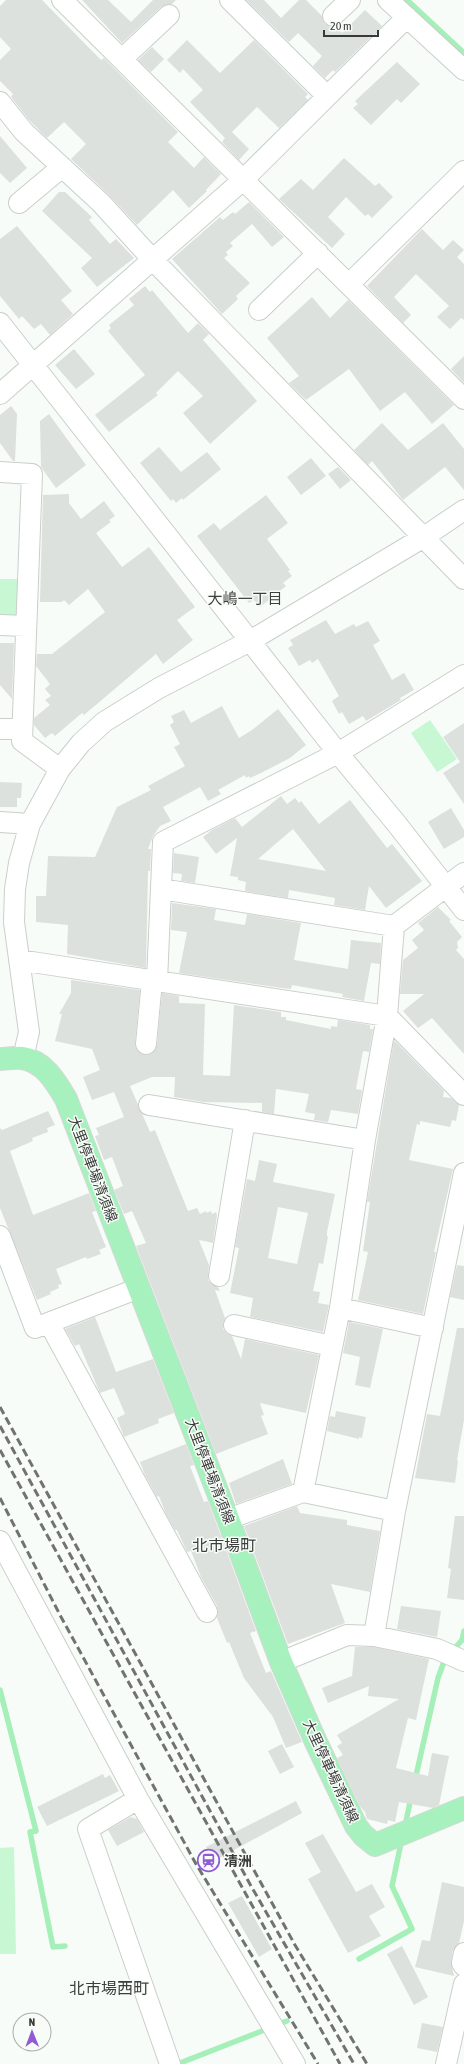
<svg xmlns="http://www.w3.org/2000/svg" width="464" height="2064" viewBox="0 0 464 2064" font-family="'Asap Condensed','Noto Sans JP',sans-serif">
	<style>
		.green { fill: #c8f7d3 }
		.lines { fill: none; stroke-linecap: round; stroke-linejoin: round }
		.stream { stroke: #a5efb8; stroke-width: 5.5 }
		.building { fill: #dce1dd; fill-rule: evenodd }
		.minor-casing { stroke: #cacfcb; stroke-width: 22 }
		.major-casing { stroke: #d7d8d7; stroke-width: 24 }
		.minor { stroke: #fff; stroke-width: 20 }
		.major { stroke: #a7f1be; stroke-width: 22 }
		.rail { stroke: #707370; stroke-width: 3; stroke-dasharray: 8 4; stroke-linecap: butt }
		.labels { text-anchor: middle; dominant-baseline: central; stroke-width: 3; stroke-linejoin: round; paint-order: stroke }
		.street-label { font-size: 14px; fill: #383a38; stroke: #f7fcf8 }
		.poi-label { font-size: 14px; font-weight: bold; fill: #383a38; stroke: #f7fcf8; text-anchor: start }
		.neighbourhood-label { font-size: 15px; fill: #3c403d; stroke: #f7fcf8 }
		.quarter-label { font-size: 16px; fill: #3c403d; stroke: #f7fcf8 }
	</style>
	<rect width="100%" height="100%" fill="#f7fcf8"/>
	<path class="green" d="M 0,579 L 20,579 L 19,612 L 13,618 L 0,617 Z
		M 430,720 L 457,759 L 437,772 L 411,733 Z
		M 14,1847 L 16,1954 L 0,1954 L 0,1848 Z"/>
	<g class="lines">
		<path class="stream" d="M 407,0 L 464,53
			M 0,1690 L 36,1831 L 30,1832 L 53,1947 L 65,1946
			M 415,1780 L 438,1678 L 445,1659 L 462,1640 L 464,1631
			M 406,1821 L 411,1798
			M 359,1959 L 412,1929 L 392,1886 L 401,1843
			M 279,2024 L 287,2021
			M 180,2063 L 262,2031"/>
	</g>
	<path class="building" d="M 6,0 L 42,0 L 101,60 L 104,58 L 178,132 L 168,142 L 194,168 L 204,157 L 221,174 L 206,190 L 207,191 L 189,208 L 173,190 L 137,225 L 109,195 L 71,159 L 86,144 L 64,122 L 47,138 L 29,120 L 11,97 L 13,94 L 0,81 L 0,60 L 11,49 L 0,37 L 0,6 Z
		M 82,0 L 108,0 L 131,22 L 153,0 L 176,0 L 172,4 L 161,7 L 122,43 Z
		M 246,0 L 264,0 L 281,18 L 299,0 L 306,0 L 322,16 L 325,24 L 330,27 L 336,27 L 342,33 L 365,10 L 382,26 L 335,72 L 333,70 L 325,78 L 313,66 L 322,56 L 298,33 L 289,42 Z
		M 187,40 L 220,73 L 254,40 L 308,94 L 305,97 L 308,100 L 279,128 L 257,107 L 232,132 L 249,149 L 239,160 L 222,142 L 225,138 L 190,102 L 203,90 L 183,69 L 180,73 L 167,60 Z
		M 152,47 L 164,59 L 151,72 L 138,60 Z
		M 397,62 L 420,84 L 401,103 L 397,99 L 371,125 L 353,108 L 358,104 L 355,101 Z
		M 0,136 L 27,168 L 10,183 L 0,173 Z
		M 344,158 L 375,186 L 379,183 L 393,197 L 372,218 L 368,214 L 365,216 L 346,197 L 328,217 L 345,234 L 332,248 L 279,199 L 301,179 L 313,190 Z
		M 59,192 L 65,192 L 92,217 L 89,220 L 110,244 L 116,239 L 134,258 L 97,287 L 81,268 L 92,258 L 42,211 Z
		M 249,202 L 284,237 L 272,247 L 252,224 L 230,243 L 233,246 L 226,252 L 228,255 L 224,258 L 250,283 L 236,296 L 238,299 L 222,314 L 172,259 L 220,217 L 223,220 L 233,212 L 235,214 Z
		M 17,226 L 72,291 L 61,300 L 73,314 L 50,335 L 41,324 L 34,329 L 22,316 L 19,319 L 0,296 L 0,239 Z
		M 422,229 L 443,250 L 453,240 L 464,250 L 457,257 L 464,264 L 464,320 L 461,318 L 450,329 L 437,317 L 449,306 L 416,274 L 394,297 L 411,315 L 403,323 L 367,286 Z
		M 145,286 L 150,292 L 152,290 L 188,333 L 198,323 L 209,334 L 203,340 L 257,401 L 210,444 L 183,413 L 203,396 L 178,371 L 156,393 L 158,395 L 109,432 L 95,415 L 145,375 L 108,331 L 111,328 L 109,325 L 134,305 L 129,299 Z
		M 312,297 L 330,318 L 348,300 L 454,405 L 432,424 L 405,392 L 380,411 L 349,369 L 306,400 L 289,383 L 299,376 L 267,338 Z
		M 74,349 L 95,374 L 76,389 L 55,365 Z
		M 464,356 L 464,383 L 451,369 Z
		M 11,406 L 17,414 L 15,461 L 13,461 L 0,443 L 0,415 Z
		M 49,414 L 86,465 L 56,488 L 41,467 L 40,421 Z
		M 382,423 L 408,450 L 443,423 L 464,449 L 464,490 L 445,467 L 403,500 L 372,461 L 368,465 L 354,450 Z
		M 159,447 L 181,472 L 207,452 L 221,469 L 183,500 L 182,498 L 176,503 L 173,499 L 171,501 L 140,463 Z
		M 311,458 L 326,476 L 301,495 L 287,477 Z
		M 338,467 L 351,480 L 340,489 L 328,474 Z
		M 69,494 L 69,503 L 81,519 L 104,501 L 115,516 L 109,520 L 111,522 L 96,533 L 122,567 L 149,547 L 195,607 L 177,620 L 193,640 L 163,664 L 156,654 L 84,715 L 82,713 L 55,736 L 52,733 L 45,738 L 34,725 L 34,718 L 50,705 L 45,700 L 51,696 L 45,689 L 50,684 L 36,666 L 37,654 L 52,654 L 105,612 L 88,589 L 69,605 L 64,600 L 62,602 L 40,602 L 43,495 Z
		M 266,495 L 288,523 L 267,539 L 290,570 L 288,571 L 292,576 L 283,583 L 286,586 L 260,607 L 254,600 L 249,603 L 197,536 L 214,523 L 220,530 Z
		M 326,620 L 335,634 L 354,624 L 356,627 L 368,621 L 380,641 L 373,645 L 392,680 L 404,673 L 414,690 L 400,698 L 401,700 L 366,721 L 363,716 L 349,724 L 342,712 L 339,714 L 332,701 L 339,696 L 318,659 L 312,663 L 310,660 L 299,666 L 288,648 L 293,645 L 290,640 Z
		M 0,643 L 14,643 L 12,699 L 0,685 Z
		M 222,706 L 239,738 L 252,730 L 278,709 L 306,745 L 290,758 L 261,773 L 250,778 L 249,776 L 246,778 L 245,775 L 218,790 L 221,794 L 208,801 L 200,787 L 163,807 L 171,821 L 160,826 L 153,836 L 148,849 L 151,849 L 150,871 L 148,871 L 146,968 L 67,954 L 68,925 L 36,922 L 36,896 L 46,896 L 48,856 L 95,857 L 117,807 L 151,790 L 148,786 L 185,766 L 174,747 L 180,744 L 170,725 L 174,722 L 171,716 L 184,710 L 191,723 Z
		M 464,723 L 464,804 L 443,773 L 460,762 L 443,737 Z
		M 0,782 L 22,783 L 21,798 L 17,798 L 17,807 L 0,807 Z
		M 281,796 L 287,804 L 295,798 L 299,803 L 301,801 L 319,824 L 350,800 L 387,848 L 392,844 L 422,881 L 386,908 L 369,886 L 365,910 L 334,905 L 335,898 L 289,890 L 288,898 L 245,891 L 246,882 L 238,880 L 238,877 L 230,876 L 237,838 L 216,854 L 203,837 L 212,830 L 235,818 L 242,827 ZM 293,829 L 326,871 L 258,859 Z
		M 451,808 L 464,830 L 464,837 L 444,849 L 428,822 Z
		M 174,853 L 199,857 L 195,883 L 181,881 L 182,874 L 173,873 Z
		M 172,903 L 216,909 L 214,920 L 245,925 L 247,914 L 301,923 L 294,960 L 348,969 L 351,940 L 381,943 L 380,964 L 371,963 L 364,1001 L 342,997 L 343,994 L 292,985 L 291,989 L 282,988 L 179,973 L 187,932 L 171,930 Z
		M 438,907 L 451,920 L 449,921 L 462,937 L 457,942 L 458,948 L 456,950 L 464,959 L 464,1054 L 432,1018 L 418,1028 L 403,1011 L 424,994 L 400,994 L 403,960 L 418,948 L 412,940 L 424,930 L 418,923 Z
		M 71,980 L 140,990 L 135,1043 L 136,1049 L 145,1055 L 151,1054 L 157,1045 L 162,993 L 179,996 L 179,1003 L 205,1004 L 203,1075 L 230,1076 L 234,1005 L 281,1012 L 281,1017 L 286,1017 L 286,1020 L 331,1029 L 331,1026 L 337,1027 L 338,1020 L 370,1025 L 370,1029 L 373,1029 L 369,1052 L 363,1051 L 356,1089 L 362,1090 L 358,1114 L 331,1110 L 328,1122 L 314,1120 L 315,1114 L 305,1112 L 309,1094 L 276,1089 L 274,1114 L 262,1112 L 262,1103 L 203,1102 L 174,1097 L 175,1077 L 152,1077 L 130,1086 L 150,1132 L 155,1130 L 157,1135 L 188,1211 L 197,1208 L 200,1214 L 206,1211 L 206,1213 L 211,1211 L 212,1214 L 216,1212 L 217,1215 L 213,1243 L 199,1240 L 209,1265 L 208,1280 L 212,1285 L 218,1287 L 220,1291 L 215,1290 L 225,1318 L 223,1323 L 223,1329 L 227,1334 L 232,1336 L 241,1359 L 245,1339 L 319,1355 L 306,1413 L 260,1403 L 264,1415 L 261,1416 L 268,1434 L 216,1454 L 136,1246 L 146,1243 L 132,1211 L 124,1214 L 114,1190 L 123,1186 L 112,1157 L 104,1160 L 95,1136 L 99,1135 L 96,1128 L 124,1117 L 114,1092 L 92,1100 L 83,1077 L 100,1070 L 92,1049 L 55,1041 L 62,1014 L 59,1014 L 71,993 Z
		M 394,1040 L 444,1091 L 443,1097 L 451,1098 L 459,1105 L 456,1121 L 452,1120 L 450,1127 L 420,1121 L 420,1125 L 417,1124 L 409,1160 L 453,1169 L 434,1252 L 436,1252 L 423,1314 L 358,1300 L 368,1252 L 363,1251 L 370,1202 L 367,1202 Z
		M 48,1111 L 55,1125 L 47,1128 L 48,1132 L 32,1138 L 33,1141 L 10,1151 L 33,1215 L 89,1193 L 96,1211 L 92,1212 L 106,1247 L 99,1250 L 101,1254 L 87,1259 L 86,1257 L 56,1269 L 62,1284 L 58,1285 L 59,1288 L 50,1292 L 51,1294 L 37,1300 L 0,1208 L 0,1128 L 2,1130 Z
		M 259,1160 L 277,1164 L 273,1182 L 335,1194 L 327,1232 L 327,1236 L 328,1237 L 323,1264 L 319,1263 L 313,1291 L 320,1292 L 318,1303 L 329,1305 L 323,1332 L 250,1317 L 253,1298 L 230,1293 L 239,1248 L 235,1247 L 247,1179 L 255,1181 ZM 278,1207 L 308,1213 L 297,1264 L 268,1258 Z
		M 457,1265 L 464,1266 L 464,1300 L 450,1297 Z
		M 95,1317 L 116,1372 L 153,1359 L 174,1413 L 158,1419 L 159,1423 L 124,1437 L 117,1418 L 125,1414 L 114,1388 L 100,1393 L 79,1344 L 75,1346 L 65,1329 Z
		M 349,1322 L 383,1329 L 370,1388 L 355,1385 L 360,1357 L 343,1353 Z
		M 457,1328 L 464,1328 L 464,1420 L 457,1460 L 458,1461 L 455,1483 L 415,1478 L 427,1414 L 440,1416 Z
		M 336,1411 L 366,1417 L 362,1438 L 359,1437 L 359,1439 L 327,1431 L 330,1416 L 335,1417 Z
		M 186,1444 L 194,1465 L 190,1466 L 204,1502 L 208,1501 L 256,1631 L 250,1633 L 266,1673 L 271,1671 L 302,1742 L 286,1748 L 273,1717 L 244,1678 L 229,1642 L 227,1643 L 217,1618 L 218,1613 L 217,1606 L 201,1577 L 191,1551 L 187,1552 L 177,1530 L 175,1530 L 166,1514 L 159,1496 L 157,1497 L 145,1475 L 140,1462 Z
		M 283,1459 L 292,1484 L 236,1504 L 229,1483 Z
		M 297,1506 L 300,1513 L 347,1520 L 347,1525 L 380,1531 L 370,1592 L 331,1584 L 345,1623 L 288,1644 L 244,1526 Z
		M 455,1516 L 464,1516 L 464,1600 L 447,1598 L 451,1569 L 448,1568 Z
		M 401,1606 L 441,1611 L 437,1637 L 397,1629 Z
		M 355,1647 L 373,1647 L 429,1659 L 416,1720 L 408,1718 L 396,1768 L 428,1776 L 432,1753 L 449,1756 L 439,1805 L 433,1808 L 399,1802 L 395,1822 L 388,1820 L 387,1824 L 367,1819 L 365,1812 L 360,1806 L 337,1758 L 343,1755 L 337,1746 L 342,1743 L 337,1735 L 399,1699 L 368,1696 L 369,1686 L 328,1703 L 322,1688 L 352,1676 Z
		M 282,1744 L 294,1767 L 280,1774 L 268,1751 Z
		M 103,1774 L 105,1778 L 110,1775 L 119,1791 L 47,1826 L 37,1807 Z
		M 296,1801 L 302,1813 L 214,1861 L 206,1847 Z
		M 131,1817 L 137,1819 L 144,1832 L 117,1846 L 108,1830 Z
		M 323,1834 L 356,1892 L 372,1884 L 385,1907 L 369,1916 L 381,1936 L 348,1953 L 308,1879 L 321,1872 L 305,1843 Z
		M 442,1882 L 464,1887 L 464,1921 L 459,1943 L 453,1950 L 451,1961 L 454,1976 L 415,1967 L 422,1940 L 430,1941 Z
		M 242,1896 L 272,1949 L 259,1957 L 228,1903 Z
		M 402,1946 L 428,1997 L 414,2005 L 387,1954 Z
		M 422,2023 L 443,2027 L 437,2052 L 417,2048 Z"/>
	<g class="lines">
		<defs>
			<path id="minor" d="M 62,0 L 464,399
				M 230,0 L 327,96
				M 388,0 L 464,70
				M 333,16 L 350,0
				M 122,59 L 169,15
				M 0,102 L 24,132 L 101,203 L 153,260 L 464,579
				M 19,203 L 62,167
				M 349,284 L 464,171
				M 259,310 L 318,253
				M 0,323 L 338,753 L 396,823 L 464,910
				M 0,394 L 244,179 L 407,17
				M 0,472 L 32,474 L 22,741 L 60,769
				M 0,625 L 26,626
				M 0,729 L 22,729
				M 0,822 L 30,824
				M 161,889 L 394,926 L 464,873
				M 19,960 L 387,1016 L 464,1095
				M 157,981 L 163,842 L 338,753 L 464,675
				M 146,1044 L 152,981
				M 23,1058 L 29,1032 L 14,922 L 15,889 L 19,863 L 30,824 L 60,769 L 81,743 L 104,722 L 159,688 L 250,641 L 424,537 L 464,510
				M 149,1105 L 365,1140 L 387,1016 L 394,926
				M 0,1236 L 35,1328 L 139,1288
				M 219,1276 L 245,1120
				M 340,1308 L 433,1328
				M 49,1323 L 207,1612
				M 234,1325 L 332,1346
				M 303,1492 L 395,1511 L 464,1173
				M 228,1519 L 303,1492 L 340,1308 L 365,1140
				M 0,1541 L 138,1799 L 295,2064
				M 374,1636 L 395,1511
				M 281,1662 L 347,1635 L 374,1636 L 437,1649 L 464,1661
				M 138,1799 L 88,1829 L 170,2064
				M 464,1953 L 462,1963 L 464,1966
				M 446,2064 L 464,1984"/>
			<path id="major" d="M 0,1059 C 7,1059 15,1057 22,1058 C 44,1061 56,1082 66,1099 L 228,1519 L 281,1662 L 315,1740 L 356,1826 L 363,1835 L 375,1845 L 464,1808"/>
		</defs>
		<use href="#minor" class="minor-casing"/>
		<use href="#major" class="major-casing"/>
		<use href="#minor" class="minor"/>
		<use href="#major" class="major"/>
		<path class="rail" d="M 0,1407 L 295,1945 L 367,2064
			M 0,1426 L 251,1886 L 354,2064
			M 0,1450 L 340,2064
			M 0,1498 L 60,1615 L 196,1864 L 318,2064"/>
	</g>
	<defs>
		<symbol id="station-ring" viewBox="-11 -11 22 22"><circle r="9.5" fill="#f7fcf8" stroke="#915bd4" stroke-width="1.5"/><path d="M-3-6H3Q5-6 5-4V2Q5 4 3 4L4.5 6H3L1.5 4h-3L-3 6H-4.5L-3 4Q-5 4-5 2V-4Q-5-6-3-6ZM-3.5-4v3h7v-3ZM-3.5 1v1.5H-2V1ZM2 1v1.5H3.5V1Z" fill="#915bd4"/></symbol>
	</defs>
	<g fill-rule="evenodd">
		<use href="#station-ring" x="196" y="1848" width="25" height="25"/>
	</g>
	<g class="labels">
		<g class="street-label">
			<text transform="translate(93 1169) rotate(69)">大里停車場清須線</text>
			<text transform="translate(210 1471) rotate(69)">大里停車場清須線</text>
			<text transform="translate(331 1771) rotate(65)">大里停車場清須線</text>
		</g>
		<g class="poi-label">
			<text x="224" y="1861">清洲</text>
		</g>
		<g class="neighbourhood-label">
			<text x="245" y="598">大嶋一丁目</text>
		</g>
		<g class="quarter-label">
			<text x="224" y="1545">北市場町</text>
			<text x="109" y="1988">北市場西町</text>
		</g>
	</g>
	<g transform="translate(32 2032) rotate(359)"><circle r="19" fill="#f7fcf8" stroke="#abaeab"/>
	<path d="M0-3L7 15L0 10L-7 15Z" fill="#915bd4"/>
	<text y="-6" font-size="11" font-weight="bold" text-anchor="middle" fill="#383a38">N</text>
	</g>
	<path d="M324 30v6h54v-6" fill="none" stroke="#383a38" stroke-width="2"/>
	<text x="330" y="30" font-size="12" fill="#383a38" stroke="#f7fcf8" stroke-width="3" paint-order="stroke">20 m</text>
</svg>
